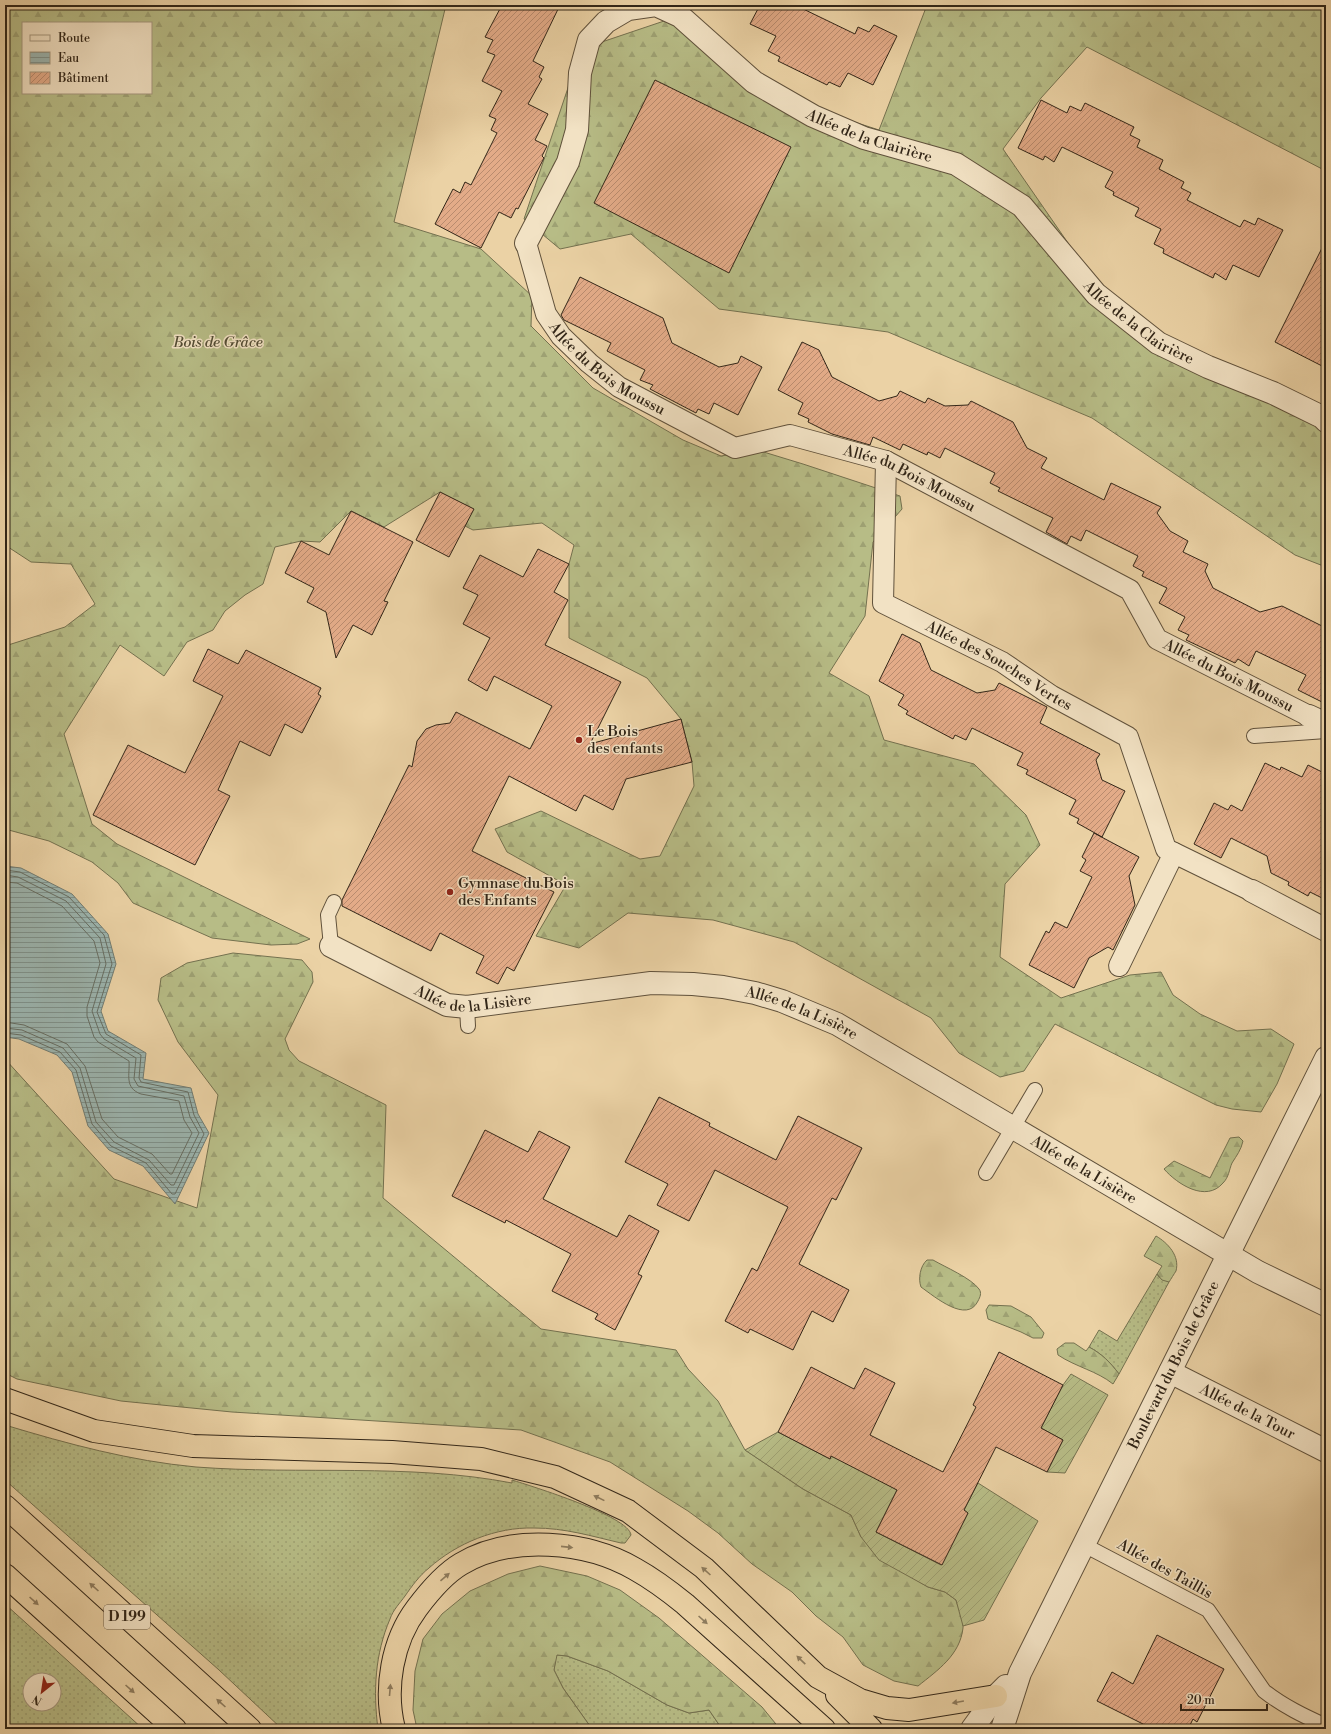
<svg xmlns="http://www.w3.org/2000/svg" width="1331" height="1734" viewBox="0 0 1331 1734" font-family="'Libre Bodoni',serif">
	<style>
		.grass { fill: url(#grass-dots); stroke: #74714f; fill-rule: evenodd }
		.forest { fill: url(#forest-firs); stroke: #74714f; fill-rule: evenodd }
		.garden { fill: url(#garden-furrows); stroke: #74714f }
		.water { fill: url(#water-rules); stroke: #717c73 }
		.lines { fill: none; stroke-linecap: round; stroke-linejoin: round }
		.shore { stroke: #666e64; stroke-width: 1 }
		.building { fill: url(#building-hatch); stroke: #322618 }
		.service-casing { stroke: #60513b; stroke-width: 16 }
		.pedestrian-casing { stroke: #60513b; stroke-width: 22 }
		.minor-casing { stroke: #60513b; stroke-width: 24 }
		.tertiary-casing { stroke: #60513b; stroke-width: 24 }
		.trunk-casing { stroke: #322618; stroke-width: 24 }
		.service { stroke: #f2e2c4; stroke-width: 14 }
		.pedestrian { stroke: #f2e2c4; stroke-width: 20 }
		.minor { stroke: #f2e2c4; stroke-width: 22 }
		.tertiary { stroke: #f2e2c4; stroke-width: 22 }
		.trunk { stroke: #ebd2a5; stroke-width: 22 }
		.oneway { fill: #8e7c5e }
		.poi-dot { fill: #8f2418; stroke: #f2e2c4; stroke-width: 1.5 }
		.labels { text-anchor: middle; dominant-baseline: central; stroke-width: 3; stroke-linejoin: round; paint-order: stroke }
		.shield { fill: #f2e2c4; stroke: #6c5e4c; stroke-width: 1 }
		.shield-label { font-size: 14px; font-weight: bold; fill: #322618 }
		.street-label { font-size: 15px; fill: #322618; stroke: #f2e2c4 }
		.park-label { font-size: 15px; font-style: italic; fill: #534c34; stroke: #f2e2c4 }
		.poi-label { font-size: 15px; fill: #322618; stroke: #f2e2c4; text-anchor: start }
	</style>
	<defs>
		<pattern id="grass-dots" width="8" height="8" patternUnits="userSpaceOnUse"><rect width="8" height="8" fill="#b7bc86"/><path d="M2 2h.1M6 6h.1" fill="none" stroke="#9ea173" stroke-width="1.8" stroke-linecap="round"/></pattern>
		<pattern id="forest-firs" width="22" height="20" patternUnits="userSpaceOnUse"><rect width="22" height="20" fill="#b7bc86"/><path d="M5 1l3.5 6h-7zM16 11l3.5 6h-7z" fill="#9ea173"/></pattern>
		<pattern id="garden-furrows" width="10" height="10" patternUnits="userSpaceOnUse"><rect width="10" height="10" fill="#b7bc86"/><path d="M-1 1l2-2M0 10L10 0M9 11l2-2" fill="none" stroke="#9ea173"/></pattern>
		<pattern id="water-rules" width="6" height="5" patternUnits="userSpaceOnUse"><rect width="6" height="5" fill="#9bb5b0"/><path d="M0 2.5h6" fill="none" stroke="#7f938e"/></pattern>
		<pattern id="building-hatch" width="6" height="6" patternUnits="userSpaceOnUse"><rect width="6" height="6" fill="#e3ab88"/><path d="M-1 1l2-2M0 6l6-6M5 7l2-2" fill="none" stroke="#b98b6e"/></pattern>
	</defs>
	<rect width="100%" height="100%" fill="#ebd2a5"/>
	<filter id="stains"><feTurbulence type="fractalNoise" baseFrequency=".005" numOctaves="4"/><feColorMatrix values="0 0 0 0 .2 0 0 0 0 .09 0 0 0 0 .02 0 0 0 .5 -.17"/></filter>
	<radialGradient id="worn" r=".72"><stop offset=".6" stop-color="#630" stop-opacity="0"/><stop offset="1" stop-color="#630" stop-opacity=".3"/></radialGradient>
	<path class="grass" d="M 1157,1274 L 1159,1277 L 1169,1282 L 1119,1374 C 1110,1362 1102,1354 1089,1347 L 1099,1330 L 1117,1341 Z
		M 5,1425 C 68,1444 131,1461 196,1467 C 302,1475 408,1463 512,1483 L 512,1480 C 531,1486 629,1516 631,1535 L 625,1543 L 621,1543 C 591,1536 565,1528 534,1528 C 496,1527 457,1543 429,1568 C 419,1576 412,1586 405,1596 C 400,1603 393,1610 390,1619 C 375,1654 373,1691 378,1729 L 282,1729 L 219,1670 L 5,1480 Z
		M 5,1604 L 143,1729 L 5,1729 ZM 30,1680 L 54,1680 L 54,1704 L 30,1704 Z
		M 556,1655 L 567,1656 L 608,1671 L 667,1705 L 689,1713 L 709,1710 L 722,1729 L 592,1729 L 563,1688 L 554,1670 Z"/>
	<path class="forest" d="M 5,5 L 446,5 L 394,222 L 481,249 L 532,296 L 531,326 L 593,388 L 683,440 L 721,456 L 757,450 L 803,464 L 900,496 L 902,509 L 873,542 L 865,616 L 829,673 L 869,696 L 884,740 L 974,764 L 1026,815 L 1040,845 L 1005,884 L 1000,957 L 1061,998 L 1130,975 L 1161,972 L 1173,995 L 1200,1014 L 1237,1031 L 1271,1029 L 1294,1044 L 1277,1084 L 1261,1112 L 1232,1109 L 1216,1105 L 1055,1024 L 1024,1071 L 1000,1077 L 959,1053 L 931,1018 L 794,942 L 713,920 L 628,913 L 579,948 L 536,936 L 566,885 L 507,852 L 495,829 L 541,811 L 640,859 L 660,856 L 694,786 L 692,762 L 681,719 L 647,678 L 569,638 L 569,564 L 574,545 L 542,523 L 473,530 L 465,526 L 473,509 L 440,492 L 384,527 L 351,511 L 320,542 L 301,541 L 275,547 L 263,584 L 245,595 L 225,611 L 213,630 L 187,642 L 164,676 L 120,645 L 64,734 L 92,824 L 117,844 L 310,939 L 297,944 L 271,945 L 212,938 L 133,903 L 118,883 L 92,862 L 49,841 L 5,829 L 5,646 L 65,627 L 95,604 L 71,564 L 31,562 L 5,545 ZM 23,23 L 151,23 L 151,93 L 23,93 Z
		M 927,5 L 1326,5 L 1326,171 L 1087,47 L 1041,98 L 1003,149 L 1113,308 L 1326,421 L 1326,567 L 1295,555 L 1092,418 L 888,332 L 719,309 L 631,234 L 560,249 L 524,219 L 581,49 L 670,19 L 755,90 L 879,130 Z
		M 233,953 L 302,960 L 312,972 L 313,982 L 285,1039 L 289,1050 L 299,1061 L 386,1105 L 383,1198 L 541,1329 L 676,1350 L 688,1369 L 718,1401 L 745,1450 L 803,1489 L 851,1515 L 861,1537 L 906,1574 L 928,1587 L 945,1592 L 956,1600 C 958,1608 964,1619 963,1628 C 960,1655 938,1670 918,1686 L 894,1681 L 863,1665 L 843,1637 L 816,1616 L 792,1592 L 752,1564 L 718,1533 L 688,1511 L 610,1462 L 521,1430 L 232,1412 L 121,1401 L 17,1379 L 5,1373 L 5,1059 L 114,1179 L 197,1208 L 218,1095 L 178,1042 L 158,1000 L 161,978 L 187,963 Z
		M 1239,1137 L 1243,1141 C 1241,1150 1237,1155 1232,1163 C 1229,1170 1229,1177 1223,1183 C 1206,1203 1177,1184 1164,1169 L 1174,1161 L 1210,1178 L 1230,1138 Z
		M 1156,1236 C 1168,1243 1180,1256 1176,1271 C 1174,1274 1171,1279 1169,1282 L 1162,1280 L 1157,1274 L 1162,1266 L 1144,1256 Z
		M 927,1260 L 933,1260 C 945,1267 971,1278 979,1289 C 982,1293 980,1297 978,1301 C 967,1324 935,1297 921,1287 C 918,1279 920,1266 927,1260 Z
		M 989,1305 L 1011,1306 L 1031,1317 L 1044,1333 L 1042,1338 L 1033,1338 L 1021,1332 L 988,1319 L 986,1310 Z
		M 1065,1343 L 1074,1343 L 1086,1351 L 1089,1347 C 1102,1354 1110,1362 1119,1374 L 1113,1384 C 1097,1371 1076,1367 1058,1355 L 1057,1349 Z
		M 540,1566 L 587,1576 L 620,1590 L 659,1618 L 762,1707 L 780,1729 L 722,1729 L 709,1710 L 689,1713 L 667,1705 L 608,1671 L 567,1656 L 557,1655 L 554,1670 L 563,1688 L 592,1729 L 417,1729 L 413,1710 L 415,1671 L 423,1639 L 442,1614 L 470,1591 L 508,1574 Z"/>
	<path class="garden" d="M 1071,1374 L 1108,1395 L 1065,1473 L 1047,1472 L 1063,1440 L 1041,1428 L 1063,1385 Z
		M 778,1432 L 830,1459 L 832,1455 L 897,1490 L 876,1532 L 941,1565 L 968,1513 L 964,1510 L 978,1483 L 1038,1521 L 984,1620 L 963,1626 L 956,1600 L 945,1592 L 928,1587 L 879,1560 L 861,1537 L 851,1515 L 803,1489 L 745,1450 Z"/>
	<path class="water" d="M 5,866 L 21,868 L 72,894 L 108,934 L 116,964 L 101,1011 L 108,1031 L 146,1053 L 143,1079 L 191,1088 L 198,1114 L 209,1133 L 175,1204 L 143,1166 L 109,1150 L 88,1126 L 72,1072 L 57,1055 L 19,1039 L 5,1037 Z"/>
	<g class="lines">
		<path class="shore" d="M 5,870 L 20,872 L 69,897 L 104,935 L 112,964 L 97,1012 L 106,1034 L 141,1055 L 139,1078 L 141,1082 L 188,1092 L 194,1115 L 204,1134 L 175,1194 L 172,1194 L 146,1163 L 111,1146 L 92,1124 L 76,1070 L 60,1052 L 21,1035 L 5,1033
			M 5,875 L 18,877 L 66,901 L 100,938 L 106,964 L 92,1011 L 100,1034 L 104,1039 L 136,1058 L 134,1079 L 138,1086 L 184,1096 L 190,1117 L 199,1133 L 174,1185 L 171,1185 L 149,1160 L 114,1142 L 96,1122 L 80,1068 L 63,1048 L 22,1030 L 5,1028
			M 5,882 L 17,883 L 62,906 L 94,941 L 100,963 L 87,1007 L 87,1016 L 94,1037 L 98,1042 L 129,1061 C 130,1074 124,1088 141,1094 L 179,1101 L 184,1120 L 192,1133 L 172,1174 L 170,1174 L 152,1154 L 118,1137 L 102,1119 L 85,1066 L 67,1044 L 24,1025 L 5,1022"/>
	</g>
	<path class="building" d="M 502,5 L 560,5 L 533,61 L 544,67 L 539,77 L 542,79 L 528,104 L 548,114 L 535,140 L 547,146 L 542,156 L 544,158 L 518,209 L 516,208 L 511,218 L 499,212 L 481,248 L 435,224 L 453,189 L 460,193 L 465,182 L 471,185 L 497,133 L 491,130 L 496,119 L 489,116 L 502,91 L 482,81 L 495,55 L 487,52 L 493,40 L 485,37 Z
		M 760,5 L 795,5 L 855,34 L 858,27 L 869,32 L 874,25 L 897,36 L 873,85 L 848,73 L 840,87 L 829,82 L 827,85 L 778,61 L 780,57 L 768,51 L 776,36 L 750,24 Z
		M 655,80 L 791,147 L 729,273 L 594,203 Z
		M 1041,100 L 1067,113 L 1070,106 L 1081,111 L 1085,103 L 1134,127 L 1130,135 L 1140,140 L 1137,147 L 1163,160 L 1159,169 L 1184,182 L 1181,188 L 1191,193 L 1187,200 L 1240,227 L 1244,220 L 1255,225 L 1258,218 L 1283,230 L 1259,277 L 1233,265 L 1226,280 L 1215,273 L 1213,278 L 1163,253 L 1164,249 L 1154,244 L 1161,229 L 1135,216 L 1139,208 L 1113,195 L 1114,192 L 1105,187 L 1113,172 L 1062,147 L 1054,162 L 1045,156 L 1043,160 L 1018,148 Z
		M 1326,240 L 1326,368 L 1275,342 Z
		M 580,277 L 663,318 L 672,343 L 719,367 L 738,363 L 741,356 L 762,367 L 738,415 L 714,403 L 709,414 L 698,409 L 696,413 L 650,389 L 653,385 L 640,380 L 645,370 L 607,351 L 611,343 L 564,320 L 561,315 Z
		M 802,342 L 819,350 L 832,377 L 879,401 L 897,396 L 900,391 L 925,403 L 928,398 L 945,406 L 968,405 L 971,401 L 1013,422 L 1027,448 L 1047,458 L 1041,468 L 1104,500 L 1111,483 L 1161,507 L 1157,513 L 1170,531 L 1188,541 L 1183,552 L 1208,564 L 1205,571 L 1213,588 L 1260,612 L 1282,606 L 1326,628 L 1326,704 L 1298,690 L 1306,675 L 1256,651 L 1249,666 L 1238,659 L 1235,663 L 1186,640 L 1189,635 L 1178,630 L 1185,617 L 1159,603 L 1167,588 L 1142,576 L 1144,572 L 1133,566 L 1138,556 L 1086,530 L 1081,541 L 1071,536 L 1067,544 L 1046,532 L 1053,518 L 998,491 L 1000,488 L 990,483 L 995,473 L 945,448 L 940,458 L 928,452 L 927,455 L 903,444 L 900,450 L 873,437 L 870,445 L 832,434 L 808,422 L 809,419 L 798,414 L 803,403 L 778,390 Z
		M 440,492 L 474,509 L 449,557 L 416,540 Z
		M 351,511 L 413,542 L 384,601 L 388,602 L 372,635 L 353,625 L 336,658 L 326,612 L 307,602 L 314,588 L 285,573 L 301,541 L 329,555 Z
		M 538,549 L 569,564 L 554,592 L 568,600 L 545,645 L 621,682 L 590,744 L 681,719 L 692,762 L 626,779 L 613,810 L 584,795 L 576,811 L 509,776 L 472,851 L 554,892 L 514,971 L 507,967 L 498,984 L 476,973 L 484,956 L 440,933 L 431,951 L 342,906 L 342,900 L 409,765 L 412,767 L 417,741 L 426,729 L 436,725 L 450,723 L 456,712 L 530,749 L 552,706 L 494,676 L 487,691 L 468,680 L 490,638 L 463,624 L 478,595 L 463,588 L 480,555 L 523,577 Z
		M 902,634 L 920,643 L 931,670 L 977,693 L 995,690 L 999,683 L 1047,707 L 1040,723 L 1100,754 L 1096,760 L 1102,780 L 1125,791 L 1102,837 L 1077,823 L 1079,819 L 1069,814 L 1076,800 L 1026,774 L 1028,770 L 1017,765 L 1023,753 L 972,728 L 966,740 L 955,735 L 953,739 L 906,714 L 908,711 L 898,705 L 904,695 L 879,681 Z
		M 208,649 L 238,664 L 246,650 L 321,688 L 318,694 L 321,696 L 302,733 L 285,724 L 270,756 L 240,741 L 218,790 L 230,796 L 195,865 L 93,815 L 128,745 L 185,773 L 223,696 L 193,681 Z
		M 1265,763 L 1280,770 L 1281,767 L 1302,777 L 1308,765 L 1326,774 L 1326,900 L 1310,892 L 1308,896 L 1288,885 L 1289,882 L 1271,873 L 1267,856 L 1231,838 L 1221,858 L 1194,844 L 1214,803 L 1228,810 L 1231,805 L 1242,811 Z
		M 1094,833 L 1139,857 L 1129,876 L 1135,905 L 1113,950 L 1108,947 L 1089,958 L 1074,988 L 1029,965 L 1046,931 L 1049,933 L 1055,922 L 1067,928 L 1092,877 L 1080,871 L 1086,860 L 1082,857 Z
		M 659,1097 L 710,1123 L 709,1126 L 776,1160 L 798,1116 L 862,1148 L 836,1200 L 832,1198 L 799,1264 L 849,1290 L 833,1322 L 812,1311 L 793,1350 L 750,1329 L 748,1333 L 725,1321 L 752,1268 L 757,1271 L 788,1207 L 715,1170 L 689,1221 L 657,1205 L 668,1184 L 625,1162 Z
		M 485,1130 L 528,1152 L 539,1131 L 570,1147 L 543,1199 L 617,1237 L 629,1215 L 659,1231 L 638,1274 L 642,1276 L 615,1330 L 595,1319 L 598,1314 L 552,1291 L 571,1254 L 506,1220 L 505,1223 L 452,1196 Z
		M 999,1352 L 1063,1385 L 1041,1428 L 1063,1440 L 1047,1472 L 996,1447 L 964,1510 L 968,1513 L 942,1565 L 876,1532 L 897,1490 L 831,1456 L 830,1459 L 778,1432 L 811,1367 L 854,1389 L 865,1368 L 895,1383 L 870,1435 L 943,1472 L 976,1407 L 973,1405 Z
		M 1157,1635 L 1224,1669 L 1197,1722 L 1193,1719 L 1188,1729 L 1153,1729 L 1097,1701 L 1112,1672 L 1133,1684 Z"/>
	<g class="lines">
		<defs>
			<path id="service" d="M 1254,736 L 1326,731
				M 331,946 L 328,915 L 334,902
				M 467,1007 L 468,1026
				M 986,1173 L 1035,1090
				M 1084,1545 L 1208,1610 L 1264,1691 C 1283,1706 1304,1716 1326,1726"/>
			<g id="pedestrian">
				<path id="s1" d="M 526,243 L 546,314 L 561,336 L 589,363 L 619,387 L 735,448 L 790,435 L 886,461 L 1130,590 L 1157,639 L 1309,716"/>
				<path id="s2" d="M 886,461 L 883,603 L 1002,662 L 1052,696 L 1128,737 L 1166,849 L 1252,891"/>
				<path d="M 1119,966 L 1174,853"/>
			</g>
			<g id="minor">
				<path id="s3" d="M 526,243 L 568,162 L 577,130 L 580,73 L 589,40 L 606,22 L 628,9 L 656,5 L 680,16 L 754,82 L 813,116 L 864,138 L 956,164 L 1022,206 L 1096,294 L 1158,343 L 1208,367 L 1273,393 L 1322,417 L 1326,421"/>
				<path d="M 1309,716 L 1326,724"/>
				<path d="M 1252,891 L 1326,930"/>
				<path id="s4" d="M 331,946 L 447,1005 L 467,1007 L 651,983 L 693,984 L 723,987 L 755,993 L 782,1001 L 837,1024 L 1258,1272 L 1326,1305"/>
				<path id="s5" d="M 1170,1372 L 1326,1451"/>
			</g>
			<g id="tertiary">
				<path d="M 972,1729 L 996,1696 L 1006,1686"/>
				<path id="s6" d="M 1002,1729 L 1020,1673 L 1326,1058"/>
			</g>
			<path id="trunk" d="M 5,1399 L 94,1431 L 193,1446 L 392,1452 L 481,1459 L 555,1477 L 628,1511 L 704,1568 L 818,1677 L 860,1700 L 887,1708 L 909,1710 L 996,1696
				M 5,1506 L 250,1729
				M 5,1575 L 175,1729
				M 837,1695 L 871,1729
				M 394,1729 C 384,1689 392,1641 417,1608 C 429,1592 444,1574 461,1564 C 511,1534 587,1541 635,1569 C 653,1579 669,1591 685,1604 L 824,1729"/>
		</defs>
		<use href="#service" class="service-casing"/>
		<use href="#pedestrian" class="pedestrian-casing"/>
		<use href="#minor" class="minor-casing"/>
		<use href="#tertiary" class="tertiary-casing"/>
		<use href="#trunk" class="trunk-casing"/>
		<use href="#service" class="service"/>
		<use href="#pedestrian" class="pedestrian"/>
		<use href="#minor" class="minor"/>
		<use href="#tertiary" class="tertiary"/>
		<use href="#trunk" class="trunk"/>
	</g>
	<defs><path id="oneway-solid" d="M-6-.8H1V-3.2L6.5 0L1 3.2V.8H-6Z"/></defs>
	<g class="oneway">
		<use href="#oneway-solid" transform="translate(599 1498) rotate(-154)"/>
		<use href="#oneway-solid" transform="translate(567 1547) rotate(6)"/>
		<use href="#oneway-solid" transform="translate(706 1571) rotate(-138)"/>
		<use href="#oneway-solid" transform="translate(445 1577) rotate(-41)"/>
		<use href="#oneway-solid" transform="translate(94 1587) rotate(-138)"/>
		<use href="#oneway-solid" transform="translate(34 1601) rotate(42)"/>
		<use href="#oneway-solid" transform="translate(703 1620) rotate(42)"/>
		<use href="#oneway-solid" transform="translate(801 1660) rotate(-136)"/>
		<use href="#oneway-solid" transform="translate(130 1689) rotate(42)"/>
		<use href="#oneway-solid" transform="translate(390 1690) rotate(-85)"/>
		<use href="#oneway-solid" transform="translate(958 1702) rotate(170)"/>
		<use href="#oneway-solid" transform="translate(221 1703) rotate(-138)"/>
	</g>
	<g class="poi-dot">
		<circle cx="579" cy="740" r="4"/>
		<circle cx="450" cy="892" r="4"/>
	</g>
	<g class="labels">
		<rect class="shield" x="104" y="1605" width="46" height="24" rx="3"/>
		<g class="shield-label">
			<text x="127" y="1617">D 199</text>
		</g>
		<g class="street-label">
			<text stroke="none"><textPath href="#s3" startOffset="548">Allée de la Clairière</textPath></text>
			<text stroke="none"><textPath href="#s3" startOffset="884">Allée de la Clairière</textPath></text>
			<text stroke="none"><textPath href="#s1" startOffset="157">Allée du Bois Moussu</textPath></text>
			<text stroke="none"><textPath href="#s1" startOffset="493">Allée du Bois Moussu</textPath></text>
			<text stroke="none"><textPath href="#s2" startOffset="274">Allée des Souches Vertes</textPath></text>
			<text stroke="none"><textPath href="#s1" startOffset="877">Allée du Bois Moussu</textPath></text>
			<text stroke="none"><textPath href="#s4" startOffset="155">Allée de la Lisière</textPath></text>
			<text stroke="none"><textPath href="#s4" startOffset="491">Allée de la Lisière</textPath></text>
			<text stroke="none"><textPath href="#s4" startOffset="815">Allée de la Lisière</textPath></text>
			<text stroke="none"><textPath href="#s6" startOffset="403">Boulevard du Bois de Grâce</textPath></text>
			<text stroke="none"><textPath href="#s5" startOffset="87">Allée de la Tour</textPath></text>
			<text transform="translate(1165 1569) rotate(29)">Allée des Taillis</text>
		</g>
		<g class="park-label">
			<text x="218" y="342">Bois de Grâce</text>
		</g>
		<g class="poi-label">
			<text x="587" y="731">Le Bois<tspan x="587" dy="17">des enfants</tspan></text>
			<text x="458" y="883">Gymnase du Bois<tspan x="458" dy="17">des Enfants</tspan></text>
		</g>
	</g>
	<rect width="1331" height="1734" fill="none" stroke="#ebd2a5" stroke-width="20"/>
	<rect x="6" y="6" width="1319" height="1722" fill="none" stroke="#322618" stroke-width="2"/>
	<rect x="10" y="10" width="1311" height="1714" fill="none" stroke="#322618"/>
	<rect x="22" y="22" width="130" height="72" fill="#f2e2c4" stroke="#a5977f"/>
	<rect x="30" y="35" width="20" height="6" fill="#f2e2c4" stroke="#a5977f"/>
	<text x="58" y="42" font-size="12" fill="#322618">Route</text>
	<rect x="30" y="52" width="20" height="12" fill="url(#water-rules)" stroke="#a5977f"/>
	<text x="58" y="62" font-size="12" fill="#322618">Eau</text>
	<rect x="30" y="72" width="20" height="12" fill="url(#building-hatch)" stroke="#a5977f"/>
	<text x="58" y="82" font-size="12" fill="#322618">Bâtiment</text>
	<g transform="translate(42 1692) rotate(210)"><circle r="19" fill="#f2e2c4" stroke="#a5977f"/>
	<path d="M0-3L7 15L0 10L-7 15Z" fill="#8f2418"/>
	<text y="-6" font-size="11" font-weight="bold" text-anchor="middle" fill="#322618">N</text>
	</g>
	<path d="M1181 1704v6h86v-6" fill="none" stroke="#322618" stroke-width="2"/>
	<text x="1187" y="1704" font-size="12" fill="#322618" stroke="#f2e2c4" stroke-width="3" paint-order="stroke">20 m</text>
	<rect width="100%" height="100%" filter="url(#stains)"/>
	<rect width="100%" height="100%" fill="url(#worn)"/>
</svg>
